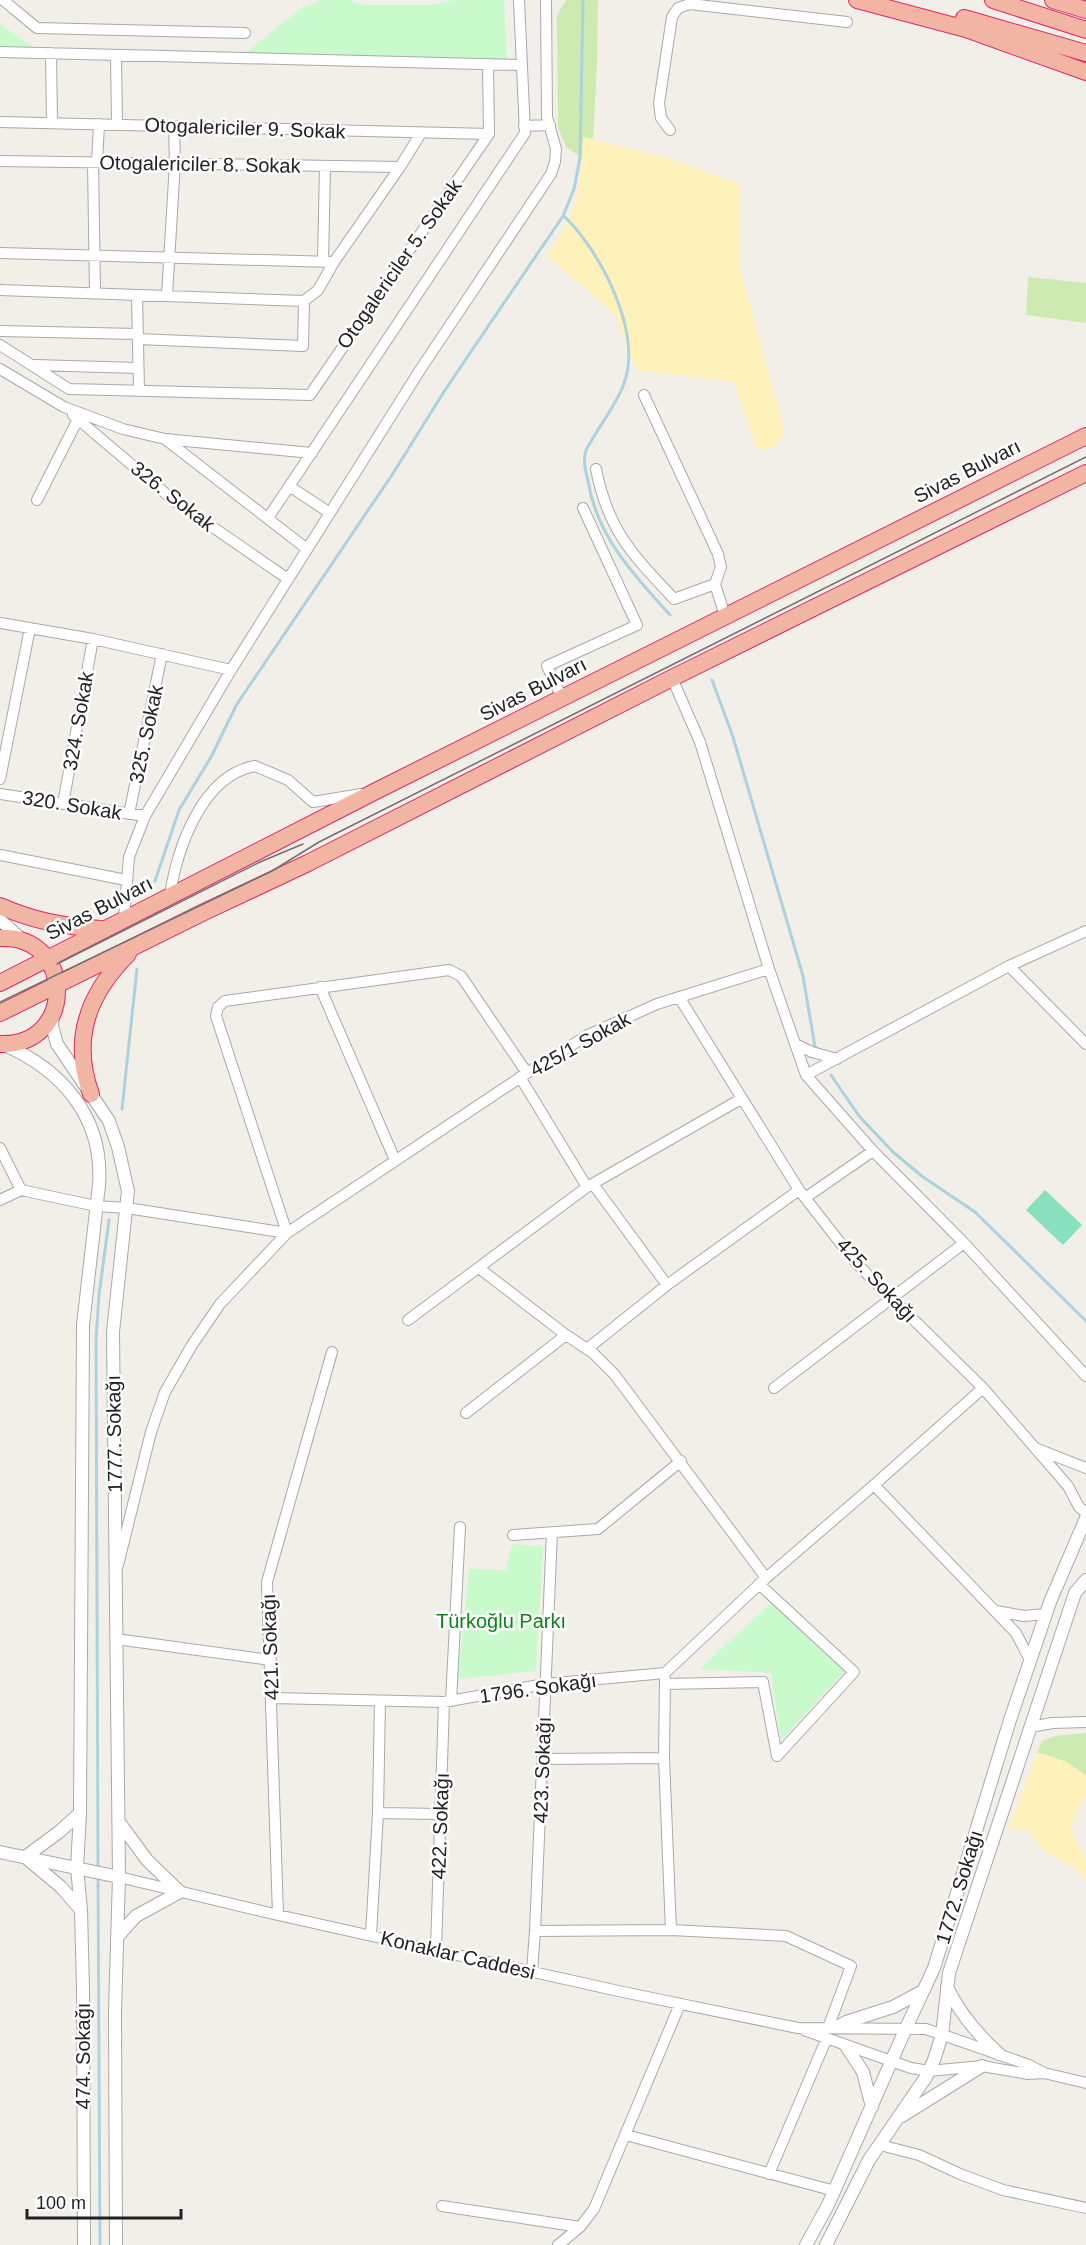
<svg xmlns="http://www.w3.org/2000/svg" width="1086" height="2245" viewBox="0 0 1086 2245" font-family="Helvetica,sans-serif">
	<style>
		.grass { fill: #cdebb0 }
		.sand { fill: #fff1ba }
		.park { fill: #c8facc }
		.pitch { fill: #88e0be }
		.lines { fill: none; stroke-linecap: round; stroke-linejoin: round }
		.stream { stroke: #aad3df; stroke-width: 3 }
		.minor-casing { stroke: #a9a9a9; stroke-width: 12 }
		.tertiary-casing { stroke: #a9a9a9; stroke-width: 14 }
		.trunk-casing { stroke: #dc2a67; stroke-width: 18 }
		.minor { stroke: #fff; stroke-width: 10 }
		.tertiary { stroke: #fff; stroke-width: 12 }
		.trunk { stroke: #f2b4a3; stroke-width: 16 }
		.tram { stroke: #707070; stroke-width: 1.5 }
		.labels { text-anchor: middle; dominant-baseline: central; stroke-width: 5; stroke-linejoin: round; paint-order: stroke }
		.street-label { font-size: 20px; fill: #222; stroke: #fff }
		.park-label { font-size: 20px; fill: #0c8416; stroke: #fff }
	</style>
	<rect width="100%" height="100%" fill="#f2efe9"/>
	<path class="grass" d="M 566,0 L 598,0 L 597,64 L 593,139 L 583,137 L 582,158 L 566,147 L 558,127 L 557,15 Z
		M 1028,277 L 1086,283 L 1086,323 L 1026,315 Z
		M 1086,1733 L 1086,1776 C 1073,1764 1055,1756 1037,1753 L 1042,1741 L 1055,1736 Z"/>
	<path class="sand" d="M 583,137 L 667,158 L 739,184 L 739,265 L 784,430 C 782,445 771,452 757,449 L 734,382 L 637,370 L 615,315 L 547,255 C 578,212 580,189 583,137 Z
		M 1037,1753 L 1065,1761 L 1086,1776 L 1086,1793 L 1070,1828 L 1086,1860 L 1086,1882 L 1076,1868 L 1044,1852 L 1030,1833 L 1019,1829 L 1008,1830 Z"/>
	<path class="park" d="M 322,0 L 349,0 L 362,5 L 432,5 L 454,0 L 504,0 L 507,62 L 239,58 L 303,7 Z
		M 0,24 L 32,47 L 0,46 Z
		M 512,1544 L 543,1547 L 536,1671 L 458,1679 L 469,1569 L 506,1570 Z
		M 772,1602 L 848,1668 L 781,1740 L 771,1673 L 700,1669 Z"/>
	<path class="pitch" d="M 1045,1190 L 1082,1225 L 1063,1245 L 1026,1210 Z"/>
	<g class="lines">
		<path class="stream" d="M 564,216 C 601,252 644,334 623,386 C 616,404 603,421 593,438 C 591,442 586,448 585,454 C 583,462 586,473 588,481 C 597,537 634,575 670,615
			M 712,680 L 733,737 L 803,976 L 815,1047
			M 155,881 L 179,810 L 211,757 L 237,704 L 392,475 L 445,390 L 563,216 L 574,189 L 580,158 L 583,0
			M 831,1075 L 859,1116 L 893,1152 L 923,1177 L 975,1212 L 1086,1321
			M 122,1109 L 137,969
			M 98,1868 L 96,1339 L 99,1295 L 109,1220
			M 98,1875 L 100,2245"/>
		<defs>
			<path id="minor" d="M 3,0 L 37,28 L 245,33
				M 0,52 L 522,65
				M 51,53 L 52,123
				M 116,55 L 117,125
				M 488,64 L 489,134
				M 0,122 L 489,134
				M 524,126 L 550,125
				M 670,130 L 661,118 L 659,103 L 672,17 L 678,8 L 690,4 L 847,22
				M 0,161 L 400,167
				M 93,162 L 95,293
				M 97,162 L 99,124
				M 0,253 L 334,262
				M 323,262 L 325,166
				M 0,290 L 304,301
				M 137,295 L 139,390
				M 167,295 L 175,163 L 174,126
				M 304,301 L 318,290 L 334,262 L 400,167 L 421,133
				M 0,331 L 138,334
				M 138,339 L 303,346 L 304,301
				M 0,345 L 69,389 L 310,395 L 489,134
				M 34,365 L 138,368
				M 0,369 L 64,407 L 123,429 L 165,439 L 307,549
				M 644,395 L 718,554 L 721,567 L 715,584
				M 73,415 L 172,499 L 288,579
				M 165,439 L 312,453
				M 596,469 C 608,531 633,555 674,599 L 715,584 L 725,616
				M 289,486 L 330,513
				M 37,500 L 78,419
				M 268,518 L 525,133 L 519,0
				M 0,623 L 93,639 L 231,670
				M 562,698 L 547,666 L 637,625 L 583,508
				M 0,779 L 30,628
				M 0,794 L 145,816
				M 63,804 L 93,639
				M 129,814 L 162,654
				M 0,855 L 126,880
				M 170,895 C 177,849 202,775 255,766 L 288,780 L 313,802 L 361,794
				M 124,918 L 129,857 L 145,816 L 231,670 L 420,370 L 551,174 L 555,162 L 556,149 L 547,117 L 546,0
				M 1009,966 L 1086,1044
				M 769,969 L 806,1075 L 873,1151 L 964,1243 L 1086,1376
				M 320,987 L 395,1160
				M 679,997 L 799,1190 L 856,1263 L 983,1388 L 1068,1486 L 1079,1507 L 1086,1513
				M 795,1044 L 812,1052 L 837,1059
				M 806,1075 L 1009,966 L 1086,931
				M 520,1077 L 587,1187
				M 0,1148 L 21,1190
				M 593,1184 L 667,1285
				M 805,1198 L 873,1151
				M 0,1200 L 21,1190 L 96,1206 L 127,1208 L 287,1233 L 527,1073 L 588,1035 L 657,1004 L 769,969 L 700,742 L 672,678
				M 479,1268 L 566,1335 L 593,1353 L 615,1375 L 766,1578
				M 408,1320 L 587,1187 L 741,1099
				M 587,1349 L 667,1285 L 799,1190
				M 774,1388 L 964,1243
				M 466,1413 L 566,1335
				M 1035,1448 L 1086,1468
				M 874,1485 L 1016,1633 L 1030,1660
				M 513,1535 L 598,1529 L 681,1461
				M 118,1565 L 151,1432 L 165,1392 L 192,1345 L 220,1304 L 287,1233 L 216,1016 L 218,1007 L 225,1001 L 449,970 L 461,976 L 527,1073
				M 996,1611 L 1024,1616 L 1046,1614
				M 116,1639 L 271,1660
				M 665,1679 L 664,1758 L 671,1930
				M 665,1684 L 763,1682 L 777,1756 L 854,1672 L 759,1584
				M 272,1698 L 444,1702 L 545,1684 L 665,1673 L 766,1578 L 874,1485 L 983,1388
				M 451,1701 L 460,1527
				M 1031,1727 L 1052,1723 L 1086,1722
				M 542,1759 L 664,1758
				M 378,1813 L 441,1814
				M 119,1877 L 278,1915 L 623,1992 L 798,2028 L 926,2029 L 1029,2065 L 1044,2073
				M 278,1915 L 267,1582 L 332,1352
				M 535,1931 L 671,1930 L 786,1936 L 851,1966 L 828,2028
				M 371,1935 L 378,1813 L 380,1701
				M 436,1949 L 444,1702
				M 532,1972 L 535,1931 L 552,1532
				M 804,2030 L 911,2068 L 929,2071 L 982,2066 L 1028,2074 L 1044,2073 L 1086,2083
				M 626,2135 L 835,2191
				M 880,2145 L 919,2155 L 960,2174 L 1003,2190 L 1086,2208
				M 769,2174 L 826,2040
				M 442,2206 L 580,2227
				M 558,2245 L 580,2227 L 594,2209 L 680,2004"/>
			<path id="tertiary" d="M 0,920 L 23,941
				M 53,1013 L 52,1026 L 57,1044 L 109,1121 L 118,1147 L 128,1191 L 113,1332 L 119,1877 L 115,2011 L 116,2245
				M 2,1044 C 62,1069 104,1118 99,1185 L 83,1325 L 80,1813 L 77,1868 L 81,1910 L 83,1989 L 84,2245
				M 80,1813 L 59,1832 L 25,1857 L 61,1887 L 81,1910
				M 0,1852 L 119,1877
				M 118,1936 L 136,1916 L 180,1892 L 147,1860 L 119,1822
				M 947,1987 C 960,2014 977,2034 999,2054
				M 837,2027 L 846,2022 L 893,2007 L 923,1991
				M 846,2046 L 863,2072 L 872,2107
				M 902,2116 L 982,2066
				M 806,2245 L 828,2205 L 906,2028 L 934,1968 L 1010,1720 L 1050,1602 L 1086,1518
				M 826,2245 L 869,2160 L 926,2077 L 934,2060 L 942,2035 L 949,1973 L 1075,1593 L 1086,1580"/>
			<path id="trunk" d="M 857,0 L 966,29 L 1086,72
				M 993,0 L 1086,30
				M 1053,0 L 1086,10
				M 964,18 L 1086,53
				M 0,906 C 33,921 65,927 101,929
				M 0,938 C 75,934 77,1047 0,1044
				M 0,983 L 376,791 L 1086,436
				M 0,1013 L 204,912 L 308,863 L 672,678 L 1086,473
				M 91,1094 C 71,1039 88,994 128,954"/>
		</defs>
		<use href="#minor" class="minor-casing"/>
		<use href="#tertiary" class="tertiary-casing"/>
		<use href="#trunk" class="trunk-casing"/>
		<use href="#minor" class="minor"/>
		<use href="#tertiary" class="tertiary"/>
		<use href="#trunk" class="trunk"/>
		<path class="tram" d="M 57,964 L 260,862 L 303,844
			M 0,1002 L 272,871 L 319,842 L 1086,457"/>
	</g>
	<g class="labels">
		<g class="street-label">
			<text transform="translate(245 128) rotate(2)">Otogalericiler 9. Sokak</text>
			<text transform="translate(200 164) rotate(1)">Otogalericiler 8. Sokak</text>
			<text transform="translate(399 264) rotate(-55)">Otogalericiler 5. Sokak</text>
			<text transform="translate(967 471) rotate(-27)">Sivas Bulvarı</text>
			<text transform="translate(173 496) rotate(38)">326. Sokak</text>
			<text transform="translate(533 689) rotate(-27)">Sivas Bulvarı</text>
			<text transform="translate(78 721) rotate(-80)">324. Sokak</text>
			<text transform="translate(146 734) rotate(-78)">325. Sokak</text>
			<text transform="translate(72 805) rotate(9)">320. Sokak</text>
			<text transform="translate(99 908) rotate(-27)">Sivas Bulvarı</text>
			<text transform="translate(580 1044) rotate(-29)">425/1 Sokak</text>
			<text transform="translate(877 1280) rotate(47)">425. Sokağı</text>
			<text transform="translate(114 1434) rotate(-91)">1777. Sokağı</text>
			<text transform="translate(270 1647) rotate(-92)">421. Sokağı</text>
			<text transform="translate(538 1688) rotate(-8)">1796. Sokağı</text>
			<text transform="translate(542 1770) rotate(-88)">423. Sokağı</text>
			<text transform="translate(440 1826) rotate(-88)">422. Sokağı</text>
			<text transform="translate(959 1887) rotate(-73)">1772. Sokağı</text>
			<text transform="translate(458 1955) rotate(13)">Konaklar Caddesi</text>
			<text transform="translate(83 2056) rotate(-90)">474. Sokağı</text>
		</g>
		<g class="park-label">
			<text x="501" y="1621">Türkoğlu Parkı</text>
		</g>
	</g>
	<path d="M27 2209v9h154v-9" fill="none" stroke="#222222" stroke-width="3"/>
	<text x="36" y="2209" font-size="18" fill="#222222" stroke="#ffffff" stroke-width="4.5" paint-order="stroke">100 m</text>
</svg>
